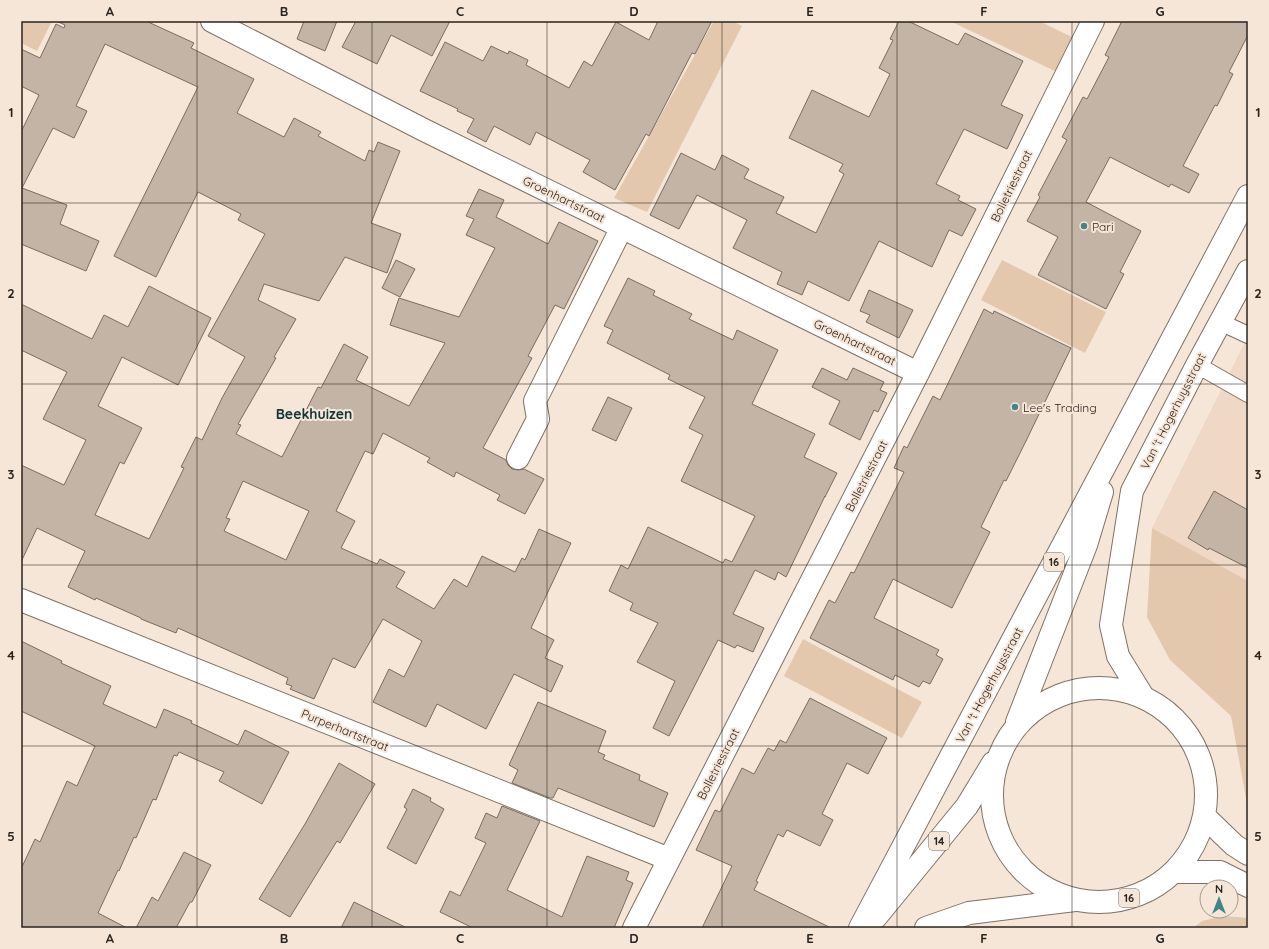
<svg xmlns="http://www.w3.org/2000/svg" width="1269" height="949" viewBox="0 0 1269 949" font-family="Quicksand,sans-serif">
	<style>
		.built { fill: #efd9c6 }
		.green { fill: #e3c8ad }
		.building { fill: #c3b4a6; stroke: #7a6c5f; fill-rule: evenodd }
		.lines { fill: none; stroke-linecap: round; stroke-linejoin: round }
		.service-casing { stroke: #7e7164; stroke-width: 18 }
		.minor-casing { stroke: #7e7164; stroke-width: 24 }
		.primary-casing { stroke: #7e7164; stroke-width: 24 }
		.service { stroke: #fff; stroke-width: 16 }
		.minor { stroke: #fff; stroke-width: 22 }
		.primary { stroke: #fff; stroke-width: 22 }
		.grid { fill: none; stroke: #2a241f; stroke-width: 1; stroke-opacity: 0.55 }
		.poi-dot { fill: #3f8787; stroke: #f6e6d7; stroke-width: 1.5 }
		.labels { text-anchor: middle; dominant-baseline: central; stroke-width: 4; stroke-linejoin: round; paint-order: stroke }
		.shield { fill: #f6e6d7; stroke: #675e56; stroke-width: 1 }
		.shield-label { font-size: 11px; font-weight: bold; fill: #2a241f }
		.street-label { font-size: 12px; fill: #2a241f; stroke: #f6e6d7 }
		.poi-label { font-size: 12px; fill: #2a241f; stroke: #f6e6d7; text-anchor: start }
		.quarter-label { font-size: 14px; font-weight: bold; fill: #133636; stroke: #f6e6d7 }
		.neatline { fill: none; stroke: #2a241f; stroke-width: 1.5 }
		.grid-label { font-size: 13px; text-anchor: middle; font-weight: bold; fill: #2a241f }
	</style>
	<rect width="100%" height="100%" fill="#f6e6d7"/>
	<path class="built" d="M 1248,336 L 1248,581 L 1152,528 Z"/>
	<path class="green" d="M 21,21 L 52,21 L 37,51 L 21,43 Z
		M 714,21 L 732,21 L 742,26 L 647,212 L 614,198 Z
		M 950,21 L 1039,21 L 1076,39 L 1059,73 Z
		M 1002,260 L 1106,312 L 1085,353 L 981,300 Z
		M 1152,528 L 1248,581 L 1248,809 L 1231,716 L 1170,660 L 1147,617 Z
		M 803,639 L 922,702 L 902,738 L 784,676 Z
		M 1223,916 L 1248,918 L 1248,928 L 1193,928 L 1202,921 Z"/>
	<path class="building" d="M 56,21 L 146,21 L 194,43 L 191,48 L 254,79 L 237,113 L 284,137 L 294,118 L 321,132 L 318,136 L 365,161 L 369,150 L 374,152 L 378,142 L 400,151 L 371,223 L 401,234 L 387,273 L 345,257 L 319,301 L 264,284 L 258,300 L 296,319 L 274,357 L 276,358 L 238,424 L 241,425 L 236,434 L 282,457 L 318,387 L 321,388 L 344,344 L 368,357 L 356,380 L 409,406 L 445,343 L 390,325 L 399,298 L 459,317 L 495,248 L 466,235 L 474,219 L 466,216 L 479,189 L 504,200 L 496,217 L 548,244 L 559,222 L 598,241 L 564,309 L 555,305 L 528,356 L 532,358 L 483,448 L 506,460 L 508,465 L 512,469 L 518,470 L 524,469 L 544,479 L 525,514 L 497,500 L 500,495 L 456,472 L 454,477 L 427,462 L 430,458 L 383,433 L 373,454 L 365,451 L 336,511 L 355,521 L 341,548 L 377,564 L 380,559 L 405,572 L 396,587 L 434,609 L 454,579 L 467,587 L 482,556 L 515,572 L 522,558 L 525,560 L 539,529 L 571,543 L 531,628 L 554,640 L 545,658 L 563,666 L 551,692 L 514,674 L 486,729 L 437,704 L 426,727 L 373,702 L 389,669 L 404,677 L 422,641 L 383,619 L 355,668 L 333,658 L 314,699 L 290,689 L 292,686 L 286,684 L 288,678 L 245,658 L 178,628 L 176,633 L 141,619 L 141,618 L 96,598 L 95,600 L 68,587 L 85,551 L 37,528 L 21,562 L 21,465 L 64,485 L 86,440 L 43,419 L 67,372 L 21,350 L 21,304 L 92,339 L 104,315 L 128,327 L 149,286 L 211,318 L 178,385 L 122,357 L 98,406 L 142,428 L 124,464 L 120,462 L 95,515 L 149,539 L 184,468 L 181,467 L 196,437 L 202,440 L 222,398 L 245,357 L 208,336 L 265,234 L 238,220 L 241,214 L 198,192 L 156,277 L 114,256 L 198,87 L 105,44 L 76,106 L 87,111 L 74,138 L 53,128 L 22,188 L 67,205 L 60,224 L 99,241 L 86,271 L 21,244 L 21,132 L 39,95 L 21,86 L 21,49 L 40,58 L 56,24 L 64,28 L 65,25 ZM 243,481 L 309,511 L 286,560 L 224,531 L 230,519 L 226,518 Z
		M 304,21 L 337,21 L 325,51 L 297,39 Z
		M 356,21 L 450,21 L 432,56 L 391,35 L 377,64 L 342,47 Z
		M 658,21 L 712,21 L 695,54 L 692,53 L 649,136 L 646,134 L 615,190 L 583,172 L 590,160 L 536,132 L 530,145 L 494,126 L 486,142 L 467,132 L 474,119 L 457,111 L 458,109 L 420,91 L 445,42 L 483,61 L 491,46 L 508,54 L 509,51 L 528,60 L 526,65 L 569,88 L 584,61 L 592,66 L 616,22 L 649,40 Z
		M 899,21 L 908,21 L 958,45 L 965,33 L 1023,61 L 1001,105 L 1023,115 L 1007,149 L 964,129 L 936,184 L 960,196 L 958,200 L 976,209 L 962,236 L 949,230 L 932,267 L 879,241 L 849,301 L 808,281 L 802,295 L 777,284 L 782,272 L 733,248 L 747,220 L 697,195 L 679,229 L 650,215 L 681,153 L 715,170 L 722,155 L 749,169 L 744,178 L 784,197 L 776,213 L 816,233 L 844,174 L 839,171 L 843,164 L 789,138 L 812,90 L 869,117 L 890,74 L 879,68 L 893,40 L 890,39 Z
		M 1122,21 L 1248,21 L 1248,35 L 1229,72 L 1233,74 L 1217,106 L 1215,105 L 1183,166 L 1199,174 L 1189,193 L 1171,184 L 1169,187 L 1110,157 L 1086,202 L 1141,231 L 1120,272 L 1124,274 L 1106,309 L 1038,275 L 1058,237 L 1027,221 L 1040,197 L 1038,195 L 1067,140 L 1062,137 L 1083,97 L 1087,99 L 1109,57 L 1105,55 Z
		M 396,260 L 415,269 L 400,297 L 382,288 Z
		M 628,278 L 655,291 L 653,295 L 692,314 L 689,319 L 733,340 L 737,330 L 778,350 L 752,404 L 815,434 L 804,457 L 837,473 L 825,497 L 825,496 L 786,577 L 778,572 L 775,580 L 755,570 L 733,614 L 764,628 L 753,652 L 737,645 L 735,648 L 718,640 L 669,736 L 653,728 L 675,681 L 637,662 L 658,623 L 630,610 L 633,603 L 609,591 L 621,565 L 628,569 L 648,527 L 723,563 L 725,559 L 732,562 L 755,516 L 681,481 L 703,435 L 689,428 L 705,397 L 668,379 L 670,375 L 607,343 L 613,330 L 604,326 Z
		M 869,290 L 913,310 L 899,338 L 866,322 L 870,315 L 860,311 Z
		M 984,309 L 993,314 L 994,311 L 1071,348 L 1026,441 L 1006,481 L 1004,480 L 981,527 L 990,532 L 952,608 L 893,579 L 874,618 L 939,650 L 936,655 L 943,659 L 930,684 L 923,681 L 919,687 L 895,675 L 893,680 L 810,638 L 829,600 L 835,603 L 851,572 L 854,573 L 904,472 L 894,468 L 904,446 L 907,448 L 933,396 L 940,400 Z
		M 822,368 L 847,380 L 853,368 L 884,382 L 880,390 L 887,393 L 878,412 L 874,410 L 860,440 L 829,424 L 840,401 L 812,387 Z
		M 608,397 L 632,408 L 616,441 L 592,430 Z
		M 1214,491 L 1248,510 L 1248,568 L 1209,548 L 1208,550 L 1188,538 Z
		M 21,641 L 62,661 L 61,663 L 111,686 L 103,704 L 156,728 L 164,709 L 192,721 L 191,723 L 238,745 L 245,730 L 289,752 L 262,804 L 219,781 L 224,772 L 179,752 L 177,756 L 174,755 L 156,800 L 153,799 L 136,838 L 134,837 L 119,871 L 118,870 L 98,913 L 127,928 L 21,928 L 21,869 L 35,839 L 40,842 L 67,781 L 77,786 L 95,746 L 21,711 Z
		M 810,698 L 887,738 L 868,774 L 847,763 L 822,814 L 833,820 L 820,846 L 787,830 L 783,837 L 778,834 L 756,881 L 758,882 L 754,890 L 831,928 L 702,928 L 732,866 L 696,850 L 715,810 L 720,812 L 742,768 L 754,774 L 768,748 L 774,751 L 780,740 L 786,743 Z
		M 538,702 L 606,731 L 598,752 L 605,755 L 603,759 L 640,775 L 639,780 L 668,793 L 654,827 L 558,788 L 553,798 L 550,798 L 512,783 L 518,770 L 509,765 Z
		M 339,763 L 375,784 L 340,843 L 337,841 L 290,917 L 259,899 L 305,824 Z
		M 413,789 L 431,798 L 430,801 L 444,809 L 416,864 L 387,848 L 407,809 L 404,807 Z
		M 502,806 L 540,821 L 507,890 L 562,917 L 587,856 L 629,872 L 626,880 L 633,883 L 614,928 L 473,928 L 440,912 L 450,891 L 460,896 L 486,843 L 475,838 L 486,813 L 497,818 Z
		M 184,852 L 211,865 L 192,902 L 190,902 L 176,928 L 136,928 L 152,897 L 158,901 Z
		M 354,902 L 407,928 L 341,928 Z"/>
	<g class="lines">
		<defs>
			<path id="service" d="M 1220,322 L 1248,335
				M 1197,365 L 1248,394"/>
			<path id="minor" d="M 212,21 L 424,130 L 918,373
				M 518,458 L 538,419 L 535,401 L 622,227
				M 21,600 L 669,859
				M 634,928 L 918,373 L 1093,21"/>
			<path id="primary" d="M992 795a107 107 0 1 1 214 0a107 107 0 1 1-214 0Z
				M 1142,695 L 1118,656 L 1111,625 L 1132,491 L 1197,365 L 1248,271
				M 1017,722 L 1086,545 L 1102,492
				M 1205,817 L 1234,845 L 1248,854
				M 1174,872 L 1220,872 L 1248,886
				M 876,917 L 967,806 L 993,763
				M 860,928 L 1248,196
				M 926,928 L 969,913 L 1075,900"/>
		</defs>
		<use href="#service" class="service-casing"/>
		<use href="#minor" class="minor-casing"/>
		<use href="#primary" class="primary-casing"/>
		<use href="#service" class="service"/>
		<use href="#minor" class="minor"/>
		<use href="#primary" class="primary"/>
	</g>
	<path class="grid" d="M 197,21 L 197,928M 372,21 L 372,928M 547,21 L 547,928M 722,21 L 722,928M 897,21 L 897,928M 1072,21 L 1072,928M 21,203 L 1248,203M 21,384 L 1248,384M 21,565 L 1248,565M 21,746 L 1248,746"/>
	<g class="poi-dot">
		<circle cx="1084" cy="226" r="4"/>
		<circle cx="1015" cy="407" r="4"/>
	</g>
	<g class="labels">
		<g class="shield">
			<rect x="1044" y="553" width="20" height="18" rx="3"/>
			<rect x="929" y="832" width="20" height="18" rx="3"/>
			<rect x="1119" y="889" width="20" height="18" rx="3"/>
		</g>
		<g class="shield-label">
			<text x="1054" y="562">16</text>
			<text x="939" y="841">14</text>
			<text x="1129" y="898">16</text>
		</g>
		<g class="street-label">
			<text transform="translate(1011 186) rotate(-64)">Bolletriestraat</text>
			<text transform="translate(564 199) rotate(26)">Groenhartstraat</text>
			<text transform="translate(855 342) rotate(26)">Groenhartstraat</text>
			<text transform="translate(1173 411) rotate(-63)">Van 't Hogerhuysstraat</text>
			<text transform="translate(866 476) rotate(-63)">Bolletriestraat</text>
			<text transform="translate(989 685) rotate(-62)">Van 't Hogerhuysstraat</text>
			<text transform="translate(345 730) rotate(22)">Purperhartstraat</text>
			<text transform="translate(718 764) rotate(-63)">Bolletriestraat</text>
		</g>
		<g class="poi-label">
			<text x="1092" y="226">Pari</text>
			<text x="1023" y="407">Lee's Trading</text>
		</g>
		<g class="quarter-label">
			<text x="314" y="414">Beekhuizen</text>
		</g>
	</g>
	<rect width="1269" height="949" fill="none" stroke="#f6e6d7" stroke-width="44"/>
	<g transform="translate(1219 899)"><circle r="19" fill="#f6e6d7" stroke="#a4988d"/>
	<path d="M0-3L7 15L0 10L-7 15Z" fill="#3f8787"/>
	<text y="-6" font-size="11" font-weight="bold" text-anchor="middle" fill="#2a241f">N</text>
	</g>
	<rect x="22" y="22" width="1225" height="905" class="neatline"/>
	<g class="grid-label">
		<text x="110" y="16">A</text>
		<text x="284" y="16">B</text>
		<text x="460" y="16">C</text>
		<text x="634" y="16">D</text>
		<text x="810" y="16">E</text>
		<text x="984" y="16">F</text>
		<text x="1160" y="16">G</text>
		<text x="11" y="117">1</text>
		<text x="1258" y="117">1</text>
		<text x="11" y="298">2</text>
		<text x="1258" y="298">2</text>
		<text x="11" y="479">3</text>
		<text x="1258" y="479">3</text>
		<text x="11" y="660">4</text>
		<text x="1258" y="660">4</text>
		<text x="11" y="841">5</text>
		<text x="1258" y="841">5</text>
		<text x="110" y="943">A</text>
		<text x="284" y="943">B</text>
		<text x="460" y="943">C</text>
		<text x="634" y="943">D</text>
		<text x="810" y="943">E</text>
		<text x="984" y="943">F</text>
		<text x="1160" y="943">G</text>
	</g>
</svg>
